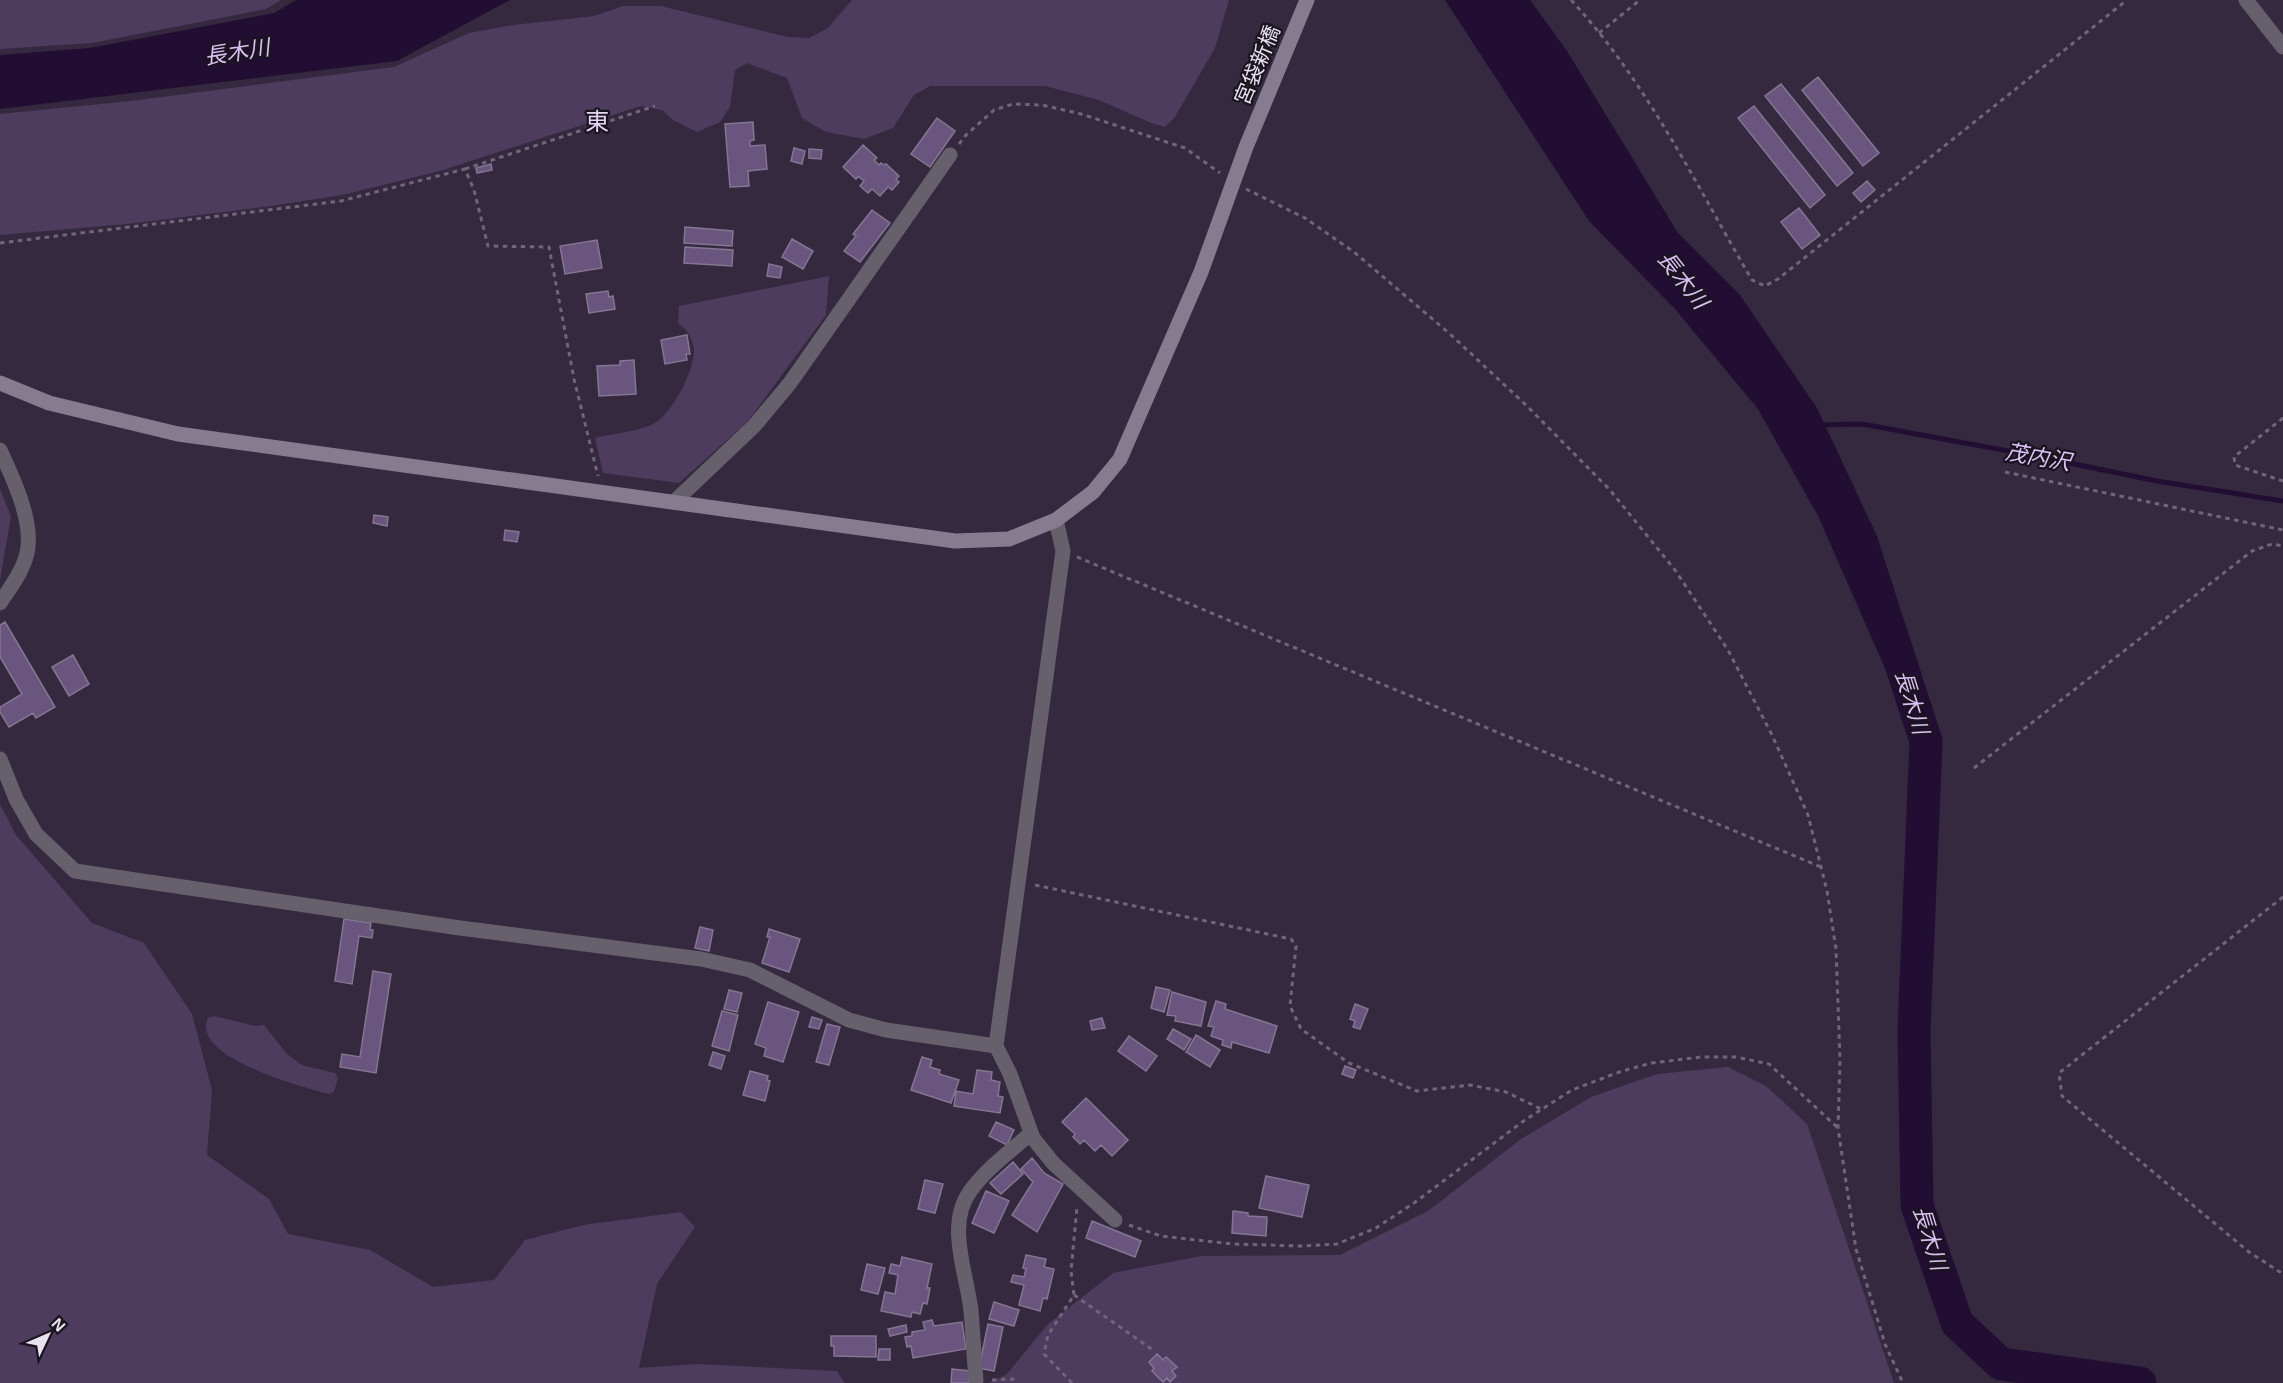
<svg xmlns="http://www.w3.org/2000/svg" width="2283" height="1383" viewBox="0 0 2283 1383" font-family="Helvetica,'Noto Sans JP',sans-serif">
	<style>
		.green { fill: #4d3c5d }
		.water { fill: #220e32 }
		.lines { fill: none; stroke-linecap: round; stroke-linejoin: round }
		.stream { stroke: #220e32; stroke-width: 5 }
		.river { stroke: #220e32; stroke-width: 33 }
		.building { fill: #6a557e; stroke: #847692; stroke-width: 1.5 }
		.path { stroke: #70667a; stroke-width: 3; stroke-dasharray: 4.5 4.5; stroke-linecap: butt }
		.street { stroke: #66606c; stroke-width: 15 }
		.secondary { stroke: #857c8f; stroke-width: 15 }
		.labels { text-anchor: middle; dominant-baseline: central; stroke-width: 4.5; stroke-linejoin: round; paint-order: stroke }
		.street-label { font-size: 21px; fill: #e8e1f0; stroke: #1a141f }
		.water-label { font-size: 22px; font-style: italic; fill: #dbc0f6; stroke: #1a141f }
		.quarter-label { font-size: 24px; fill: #e3d4f3; stroke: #1a141f }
	</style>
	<rect width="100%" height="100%" fill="#352940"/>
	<path class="green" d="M 0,0 L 281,0 L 266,9 L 92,43 L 0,49 Z
		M 852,0 L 1229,0 L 1215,48 L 1175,117 L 1165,127 L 1151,123 L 1099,100 L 1045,86 L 930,86 L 914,95 L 893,128 L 864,139 L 826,132 L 802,118 L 787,78 L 747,63 L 735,70 L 730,107 L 720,122 L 697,132 L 673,120 L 662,110 L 641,106 L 440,171 L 342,195 L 271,206 L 127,224 L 0,235 L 0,114 L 131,101 L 394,67 L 469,33 L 513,25 L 594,16 L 623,6 L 661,6 L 787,37 L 809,38 L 828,28 Z
		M 829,276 L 826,315 L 748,421 L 679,483 L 603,473 L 595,438 C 610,434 640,431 653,424 C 672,415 694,371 694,350 C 693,339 687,329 678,323 L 679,306 Z
		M 0,489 L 11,516 L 0,580 Z
		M 0,804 L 16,835 L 92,923 L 144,943 L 192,1014 L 212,1090 L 207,1155 L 269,1199 L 288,1234 L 370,1250 L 433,1287 L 494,1280 L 525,1240 L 583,1225 L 681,1212 L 695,1227 L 657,1284 L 639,1368 L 697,1364 L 837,1371 L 845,1383 L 0,1383 Z
		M 214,1016 L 255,1026 L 264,1025 L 287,1054 L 302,1065 L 335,1073 L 338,1078 L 334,1092 L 329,1094 C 303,1087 190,1058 208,1018 Z
		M 1728,1067 L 1766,1086 L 1807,1124 L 1894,1383 L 989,1383 L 1007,1374 L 1048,1324 L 1113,1273 L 1201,1256 L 1340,1255 L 1428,1211 L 1521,1139 L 1591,1097 L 1657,1074 Z"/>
	<path class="water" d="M 296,0 L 510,0 L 397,61 L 0,109 L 0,55 L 90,48 L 274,13 Z
		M 1445,0 L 1530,0 L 1567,51 L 1678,233 L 1740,295 L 1817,408 L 1877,536 L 1923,679 L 1895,691 L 1818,516 L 1758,409 L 1675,309 L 1589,221 Z"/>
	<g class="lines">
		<path class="stream" d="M 1818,425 L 1862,424 L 2030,455 L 2157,481 L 2283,501"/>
		<path class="river" d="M 1894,643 L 1926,741 L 1914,1030 L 1917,1205 L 1957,1323 L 2001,1364 L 2140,1383"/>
	</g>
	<path class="building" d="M 1818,77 L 1879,153 L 1863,166 L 1802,90 Z
		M 1781,84 L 1853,173 L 1837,186 L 1765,96 Z
		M 1754,106 L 1825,195 L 1810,208 L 1738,118 Z
		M 937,118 L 955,131 L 930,167 L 911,154 Z
		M 753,122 L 754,140 L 750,141 L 750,146 L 765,145 L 767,169 L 748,171 L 749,186 L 730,187 L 725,124 Z
		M 863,145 L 877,158 L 874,160 L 879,165 L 881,163 L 884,165 L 886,164 L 899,176 L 896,179 L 899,182 L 892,190 L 888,187 L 880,196 L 872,189 L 868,193 L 860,186 L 864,181 L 858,176 L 856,179 L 843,167 Z
		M 794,148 L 805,151 L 802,164 L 791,161 Z
		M 809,149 L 822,150 L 821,159 L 809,158 Z
		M 491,164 L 492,170 L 477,173 L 476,168 Z
		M 1867,181 L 1875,190 L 1861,202 L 1853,193 Z
		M 1799,208 L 1820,235 L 1802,249 L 1781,222 Z
		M 872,210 L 890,223 L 860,262 L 844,251 L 856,236 L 853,234 Z
		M 685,227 L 733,231 L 732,246 L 684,243 Z
		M 792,239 L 813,251 L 803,269 L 782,257 Z
		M 597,240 L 602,268 L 565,274 L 560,246 Z
		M 685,247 L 733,250 L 732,266 L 684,263 Z
		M 769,264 L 782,267 L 780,278 L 767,276 Z
		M 608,291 L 609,297 L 613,296 L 615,309 L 589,313 L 586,294 Z
		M 687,335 L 690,354 L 686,354 L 687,360 L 665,364 L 661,340 Z
		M 634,360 L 636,394 L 599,396 L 597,366 L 620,365 L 620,361 Z
		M 374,515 L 388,517 L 387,526 L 373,523 Z
		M 505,530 L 519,532 L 517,542 L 504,540 Z
		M 5,622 L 55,707 L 36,718 L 33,713 L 9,727 L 0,712 L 0,707 L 22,694 L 0,657 L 0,625 Z
		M 73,655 L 89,684 L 69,696 L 52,667 Z
		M 344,919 L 371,923 L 370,930 L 373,930 L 372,938 L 359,936 L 352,984 L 335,981 Z
		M 700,927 L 713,930 L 709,951 L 695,948 Z
		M 769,929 L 800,939 L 789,972 L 762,963 L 770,937 L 767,937 Z
		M 373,971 L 391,974 L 376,1073 L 340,1067 L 342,1054 L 360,1057 Z
		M 1156,987 L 1170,990 L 1164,1012 L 1151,1008 Z
		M 729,990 L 742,993 L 737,1012 L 724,1009 Z
		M 1172,992 L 1206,1002 L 1201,1026 L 1175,1021 L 1176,1016 L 1167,1015 Z
		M 1216,1001 L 1226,1004 L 1225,1009 L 1277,1026 L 1269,1053 L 1232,1042 L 1231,1048 L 1222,1045 L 1223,1040 L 1211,1036 L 1214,1027 L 1208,1026 Z
		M 768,1002 L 799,1012 L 783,1062 L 764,1056 L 766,1048 L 755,1044 Z
		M 1355,1004 L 1368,1009 L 1360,1029 L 1353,1027 L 1355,1021 L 1350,1019 Z
		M 722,1011 L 738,1015 L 729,1051 L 712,1046 Z
		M 812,1017 L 822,1020 L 819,1029 L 809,1027 Z
		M 1102,1018 L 1105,1028 L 1092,1030 L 1090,1021 Z
		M 827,1024 L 840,1027 L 829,1065 L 816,1062 Z
		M 1173,1029 L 1191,1039 L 1184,1050 L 1167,1039 Z
		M 1196,1035 L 1220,1050 L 1210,1067 L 1186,1052 Z
		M 1129,1036 L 1157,1056 L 1146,1071 L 1118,1051 Z
		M 713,1052 L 725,1056 L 721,1069 L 709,1065 Z
		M 922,1057 L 932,1060 L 930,1067 L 940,1070 L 939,1074 L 959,1080 L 951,1103 L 911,1090 Z
		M 1345,1066 L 1356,1070 L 1353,1078 L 1342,1074 Z
		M 977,1070 L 992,1072 L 991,1080 L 1000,1082 L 998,1096 L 1003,1097 L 1000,1113 L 954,1106 L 956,1091 L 973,1094 Z
		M 750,1071 L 768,1076 L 767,1080 L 770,1081 L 765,1101 L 743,1095 Z
		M 1086,1098 L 1128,1140 L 1112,1156 L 1101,1145 L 1095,1151 L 1084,1140 L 1080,1144 L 1073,1137 L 1075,1134 L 1062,1122 Z
		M 996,1122 L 1014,1130 L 1007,1145 L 989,1136 Z
		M 1032,1158 L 1044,1173 L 1063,1184 L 1037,1232 L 1012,1215 L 1033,1182 L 1021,1169 Z
		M 1013,1162 L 1023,1174 L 1001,1194 L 990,1183 Z
		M 1266,1176 L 1309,1185 L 1302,1217 L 1259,1208 Z
		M 925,1180 L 943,1184 L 935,1213 L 918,1209 Z
		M 986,1191 L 1009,1201 L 994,1233 L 972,1223 Z
		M 1233,1211 L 1248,1213 L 1248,1216 L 1267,1217 L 1266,1236 L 1232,1233 Z
		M 1092,1221 L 1141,1241 L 1135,1257 L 1086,1238 Z
		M 1026,1255 L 1046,1259 L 1044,1267 L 1054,1269 L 1047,1299 L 1043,1298 L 1040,1311 L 1019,1305 L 1024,1285 L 1011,1282 L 1013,1275 L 1024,1277 L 1026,1269 L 1023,1268 Z
		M 902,1257 L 932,1264 L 927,1288 L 930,1288 L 927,1304 L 923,1303 L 920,1314 L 912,1312 L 911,1317 L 881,1311 L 885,1292 L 895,1294 L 898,1275 L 889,1273 L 891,1264 L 900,1266 Z
		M 867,1264 L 885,1268 L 878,1294 L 861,1290 Z
		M 994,1302 L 1019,1310 L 1014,1326 L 989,1319 Z
		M 932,1320 L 934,1326 L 962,1322 L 966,1349 L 913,1358 L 911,1346 L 907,1347 L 905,1337 L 912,1336 L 912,1332 L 925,1330 L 923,1322 Z
		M 988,1324 L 1003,1327 L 994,1371 L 979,1368 Z
		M 906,1325 L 907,1332 L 890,1336 L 888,1329 Z
		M 831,1336 L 876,1336 L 876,1357 L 834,1356 L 834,1346 L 831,1346 Z
		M 879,1349 L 890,1349 L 890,1360 L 878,1360 Z
		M 1157,1354 L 1163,1360 L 1166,1357 L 1177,1367 L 1172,1371 L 1176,1376 L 1170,1382 L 1167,1378 L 1163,1382 L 1152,1371 L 1154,1368 L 1149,1362 Z
		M 952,1369 L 970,1371 L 969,1383 L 951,1383 Z"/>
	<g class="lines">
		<path class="path" d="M 1571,0 C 1647,82 1696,185 1752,280 L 1765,286 L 1778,279 L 2127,0
			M 1599,33 L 1640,0
			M 959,144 L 966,135 L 994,110 L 1013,104 L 1042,105 L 1081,114 L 1185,148 L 1220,173
			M 465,169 L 655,106
			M 1246,189 L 1305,218 L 1354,252 L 1450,334 L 1527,406 L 1610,490 L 1675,570 L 1728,650 L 1772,735 L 1808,815 L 1827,891 L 1836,949 L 1840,1060 L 1838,1128 L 1856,1249 L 1885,1344 L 1903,1383
			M 0,243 L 341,201 L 465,169 L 474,190 L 488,246 L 549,247 L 574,379 L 598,476
			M 2283,418 L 2234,457 L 2235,465 L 2283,481
			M 2005,472 L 2283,530
			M 1077,557 L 1821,867
			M 1974,768 L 2252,551 L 2272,544 L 2283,546
			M 1035,885 L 1291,939 L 1296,946 L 1290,1006 L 1301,1029 L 1349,1063 L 1417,1091 L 1470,1085 L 1506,1092 L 1541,1109
			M 2283,897 L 2059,1073 L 2062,1096 L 2249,1252 L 2283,1274
			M 1129,1225 L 1161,1236 L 1233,1244 L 1300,1246 L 1337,1244 L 1376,1228 L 1414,1203 L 1525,1120 L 1572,1090 L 1622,1071 L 1652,1063 L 1701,1057 L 1736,1057 L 1769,1064 L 1838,1128
			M 1074,1295 L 1153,1350
			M 992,1380 L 1013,1379 L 1016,1383
			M 1072,1383 L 1044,1354 L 1048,1335 L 1074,1295 L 1071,1271 L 1077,1207"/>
		<path class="street" d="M 2246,0 L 2283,47
			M 0,450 C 13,478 34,522 27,553 C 23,571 10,588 0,603
			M 674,502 L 754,426 L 790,383 L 950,155
			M 1056,520 L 1063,551 L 996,1046 L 1010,1074 L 1033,1138 L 1053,1163 L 1115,1220
			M 0,759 L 16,799 L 36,834 L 75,871 L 460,928 L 701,959 L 750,970 L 849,1020 L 886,1030 L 996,1046
			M 976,1380 C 974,1357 973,1334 971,1311 C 967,1273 945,1224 971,1190 C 987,1168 1011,1151 1031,1133"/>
		<path class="secondary" d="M 0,383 L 49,403 L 178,434 L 955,541 L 1009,539 L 1056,520 L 1093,492 L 1120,459 L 1201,272 L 1246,147 L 1307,0"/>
	</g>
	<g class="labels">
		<g class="street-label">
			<text transform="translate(1257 65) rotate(-67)">宮袋新橋</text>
		</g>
		<g class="water-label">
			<text transform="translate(237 52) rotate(-9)">長木川</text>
			<text transform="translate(1683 280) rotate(52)">長木川</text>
			<text transform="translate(2038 457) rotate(10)">茂内沢</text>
			<text transform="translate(1912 702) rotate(73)">長木川</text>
			<text transform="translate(1930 1238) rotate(73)">長木川</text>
		</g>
		<g class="quarter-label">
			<text x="597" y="121">東</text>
		</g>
	</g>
	<g transform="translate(48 1335) rotate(46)" stroke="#1a141f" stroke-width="4.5" paint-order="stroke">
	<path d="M0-4.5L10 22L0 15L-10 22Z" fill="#e8e1f0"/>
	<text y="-9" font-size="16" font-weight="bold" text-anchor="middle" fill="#e8e1f0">N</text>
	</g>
</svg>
